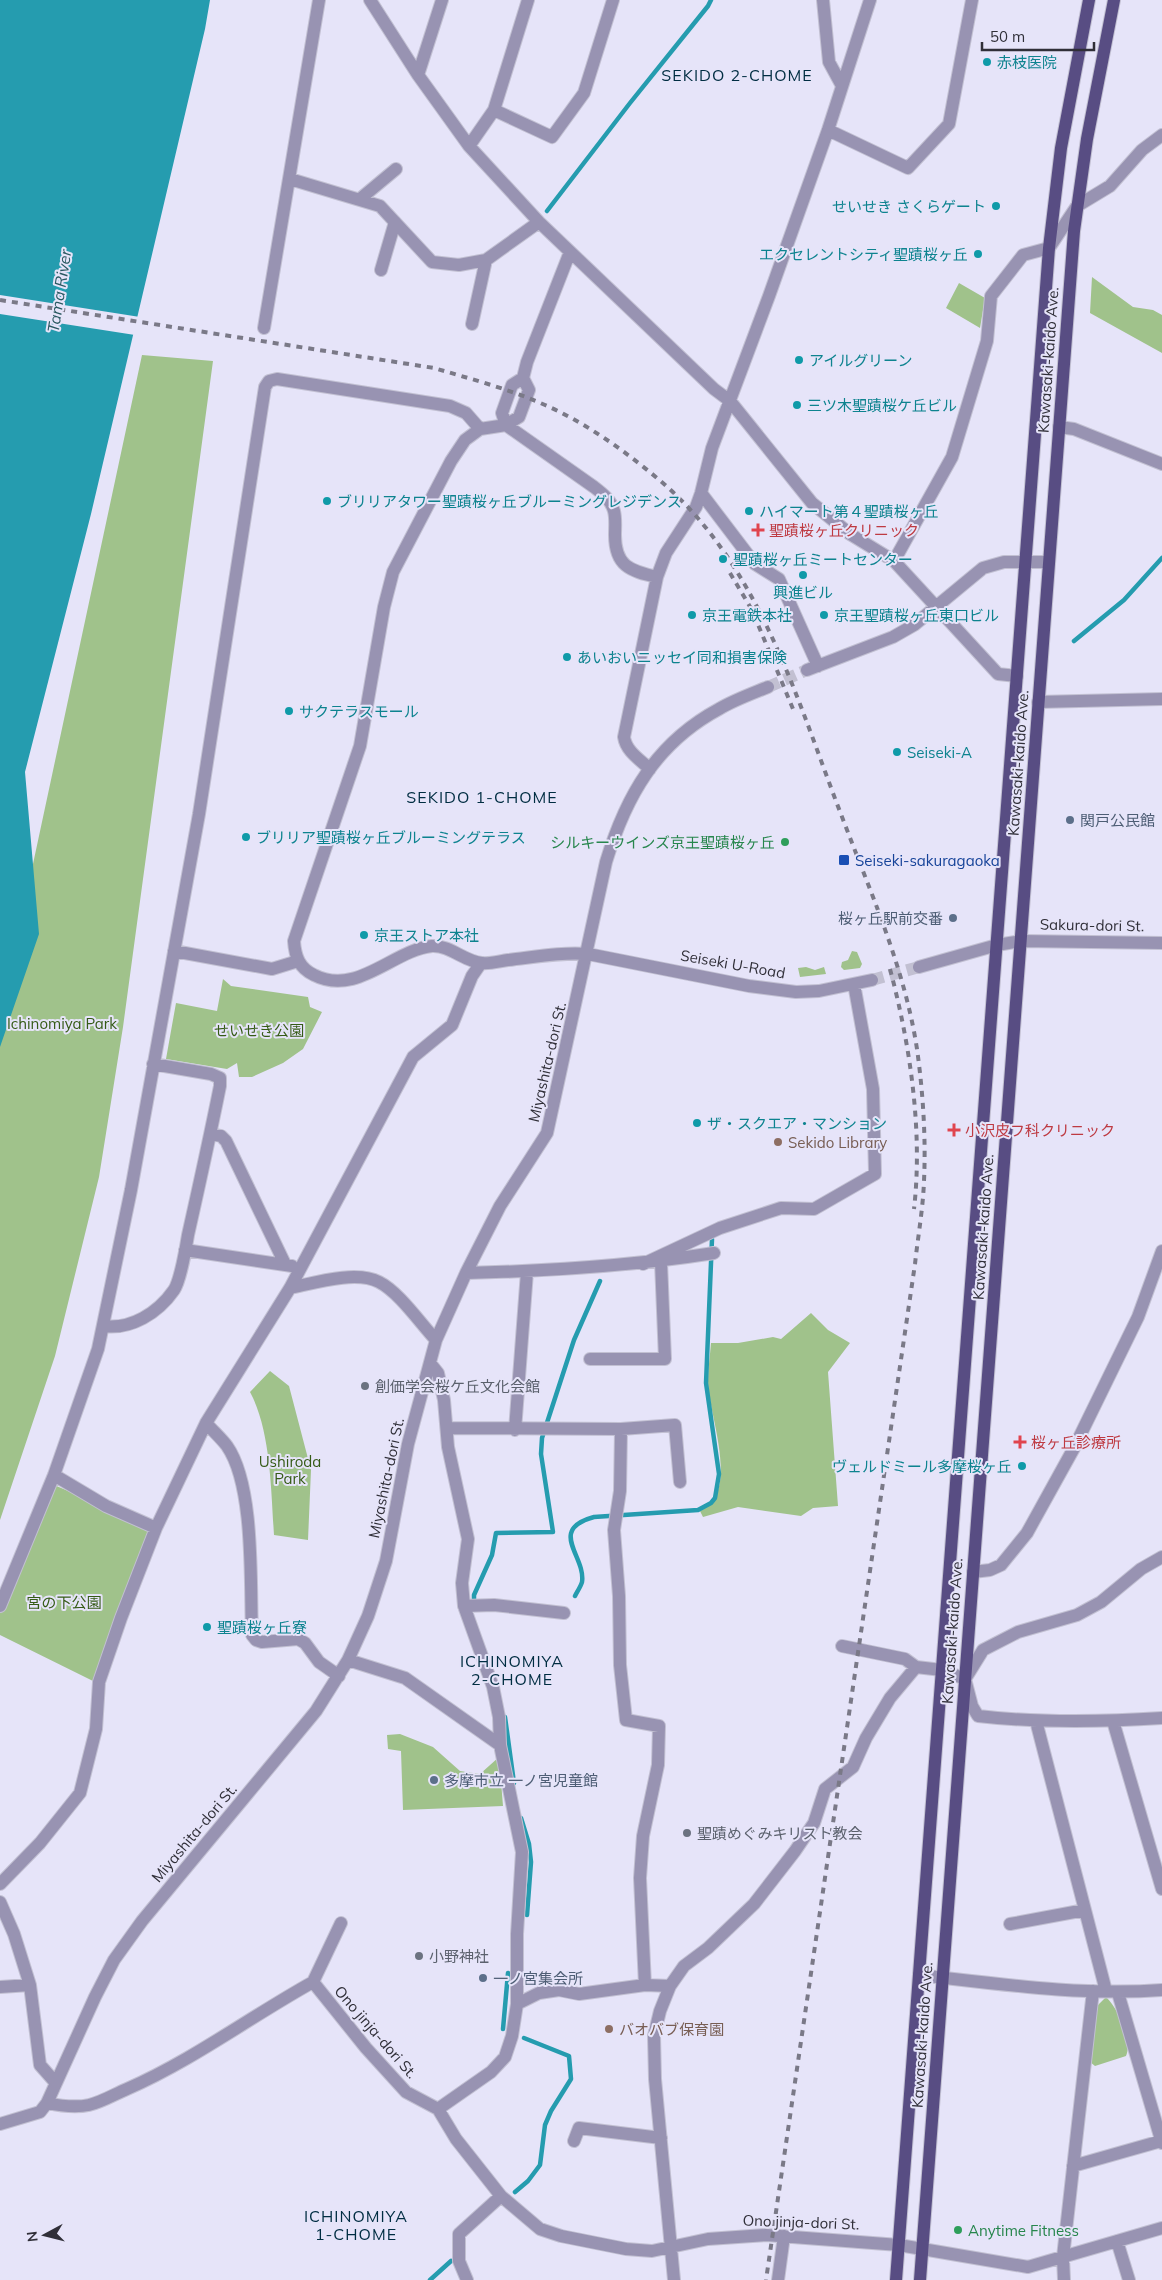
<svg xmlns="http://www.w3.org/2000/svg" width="1162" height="2280" viewBox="0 0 1162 2280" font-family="Mulish,'Noto Sans JP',sans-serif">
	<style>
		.green { fill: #a0c28b }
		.water { fill: #259caf }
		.pier { fill: #e6e4f9 }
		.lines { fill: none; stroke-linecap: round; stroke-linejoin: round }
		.stream { stroke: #259caf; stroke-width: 4.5 }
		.minor-tunnel { stroke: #c2c0d2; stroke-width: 12; stroke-dasharray: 12 6; stroke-linecap: butt }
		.minor-casing { stroke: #c2c0d2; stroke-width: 14 }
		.major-casing { stroke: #c2c0d2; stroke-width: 14 }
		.minor { stroke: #9893b2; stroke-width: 12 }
		.major { stroke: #584d83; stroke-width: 12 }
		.rail { stroke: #7a7987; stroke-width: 4; stroke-dasharray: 6 6; stroke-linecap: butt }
		.culture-dot { fill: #0f9aa8; stroke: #e6e4f9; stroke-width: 2 }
		.health-dot { fill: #e0444e; stroke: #e6e4f9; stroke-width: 2 }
		.service-dot { fill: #5c6f8a; stroke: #e6e4f9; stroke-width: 2 }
		.leisure-dot { fill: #2e9e5b; stroke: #e6e4f9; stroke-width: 2 }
		.transit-dot { fill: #1a4fb4; stroke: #e6e4f9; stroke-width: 2 }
		.education-dot { fill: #8d6e63; stroke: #e6e4f9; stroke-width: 2 }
		.worship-dot { fill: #6b7280; stroke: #e6e4f9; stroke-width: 2 }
		.labels { text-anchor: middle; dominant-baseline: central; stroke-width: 4; stroke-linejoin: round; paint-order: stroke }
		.culture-label { font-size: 15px; fill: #0d838f; stroke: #e6e4f9; text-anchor: start }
		.street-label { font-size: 15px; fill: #302f38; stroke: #e6e4f9 }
		.health-label { font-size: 15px; fill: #be3a42; stroke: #e6e4f9; text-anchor: start }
		.service-label { font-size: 15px; fill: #4e5e75; stroke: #e6e4f9; text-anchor: start }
		.leisure-label { font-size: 15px; fill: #27864d; stroke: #e6e4f9; text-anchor: end }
		.transit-label { font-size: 15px; fill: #164399; stroke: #e6e4f9; text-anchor: start }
		.park-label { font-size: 15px; fill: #355b16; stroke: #e6e4f9 }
		.education-label { font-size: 15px; fill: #785e54; stroke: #e6e4f9; text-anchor: start }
		.worship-label { font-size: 15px; fill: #5b616d; stroke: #e6e4f9; text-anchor: start }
		.neighbourhood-label { font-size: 16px; letter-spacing: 1px; fill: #002d42; stroke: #e6e4f9 }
		.water-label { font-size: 16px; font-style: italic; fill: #295861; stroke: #e6e4f9 }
	</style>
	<rect width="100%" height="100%" fill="#e6e4f9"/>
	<path class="green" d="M 1092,277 L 1133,307 L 1153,310 L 1162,315 L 1162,353 L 1090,313 Z
		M 959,283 L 985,298 L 980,328 L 946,308 Z
		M 142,355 L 213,361 L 123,1027 L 99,1177 L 55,1356 L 0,1520 L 0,1018 Z
		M 852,951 L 857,952 L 862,964 L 860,968 L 844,970 L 841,967 L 842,962 L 848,960 Z
		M 806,967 L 815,970 L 824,967 L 826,974 L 800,977 L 798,968 Z
		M 223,979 L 231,986 L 308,997 L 310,1007 L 322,1012 L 303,1049 L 283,1063 L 252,1077 L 239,1077 L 237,1063 L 227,1069 L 166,1059 L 176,1003 L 217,1011 Z
		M 811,1313 L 828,1330 L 850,1343 L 828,1372 L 838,1506 L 813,1508 L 801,1516 L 738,1507 L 703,1517 L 700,1511 C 741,1492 709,1417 708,1382 C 708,1369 710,1356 711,1343 L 738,1343 L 773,1337 L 781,1339 Z
		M 270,1371 L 289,1386 L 311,1470 L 308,1540 L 274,1535 C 271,1491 271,1431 250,1392 Z
		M 54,1485 L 156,1528 L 93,1681 L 0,1635 L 0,1606 Z
		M 400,1734 L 433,1747 L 460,1771 L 480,1774 L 499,1757 L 503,1806 L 403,1810 L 401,1751 L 388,1749 L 387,1735 Z
		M 1106,1997 C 1118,2008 1133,2041 1126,2056 L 1095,2066 L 1090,2062 L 1097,2006 Z"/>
	<path class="water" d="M 0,0 L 210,0 L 205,29 L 91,514 L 25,772 L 39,934 L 0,1047 Z"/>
	<path class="pier" d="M 0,295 L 140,317 L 135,335 L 0,314 Z"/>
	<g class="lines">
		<path class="stream" d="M 547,211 L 630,103 L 708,6 L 711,0
			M 1074,641 L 1124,600 L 1162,558
			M 575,1596 C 577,1592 581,1586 582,1582 C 586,1556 547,1530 594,1517 L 698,1510 L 711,1503 L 715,1498 L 719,1474 L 706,1383 L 712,1239
			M 474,1604 L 474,1595 L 492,1555 L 496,1533 L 553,1532 L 541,1454 L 542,1438 L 574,1340 L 600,1281
			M 505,1717 L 514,1783
			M 521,1818 L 529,1844 L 531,1862 L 527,1915
			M 503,2029 L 508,1973
			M 515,2192 L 528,2181 L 540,2165 L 545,2125 L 551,2111 L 571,2079 L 569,2056 L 524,2038
			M 430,2280 L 451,2261"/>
		<path class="minor-tunnel" d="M 768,687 L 807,670
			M 872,980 L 919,967"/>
		<defs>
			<path id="minor" d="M 370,0 L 418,75 L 469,146 L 539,222 L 714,389 L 730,401 L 812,503 L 850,534 L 894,561 L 998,674 L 1017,676
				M 823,0 L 829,62 L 842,86
				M 418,75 L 442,0
				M 494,110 L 552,137 L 584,93 L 613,0
				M 828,130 L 908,168 L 949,124 L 972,0
				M 469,146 L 494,110 L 528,0
				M 290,179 L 380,206 L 432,262 L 459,265 L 486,260 L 539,222
				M 360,199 L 396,169
				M 570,252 L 527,362 L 523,378 L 529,390 L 519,417 L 506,425 L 480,429 L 465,440 L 451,461 L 393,572 L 384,607 L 360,746 L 294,941 C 295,956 299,968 314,975 C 357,997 393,950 432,946 C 450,945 465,962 482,963 C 490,964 500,961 508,960 C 535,957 561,952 588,954 L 749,986 L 796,992 L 819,991 L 872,980
				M 381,270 L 395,222
				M 472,324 L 486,260
				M 264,328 L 319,0
				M 523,378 L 512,385 L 502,413 L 506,425 L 594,487 C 603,494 611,500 614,511 C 616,519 615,527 615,535 C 615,566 630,571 657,577
				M 1059,427 L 1074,429 L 1162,464
				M 701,493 L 755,564 L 779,579 L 818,666
				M 894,561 L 952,457 L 987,341 L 991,296 L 1023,255 L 1049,248 L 1077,206 L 1110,186 L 1142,150 L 1162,135
				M 807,670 L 893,637 L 914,625 L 983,568 L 1004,562 L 1048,562
				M 1038,702 L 1162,699
				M 650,769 C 639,759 626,751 624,737 L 657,577 L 666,553 L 696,507 L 701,493 L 712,448 L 769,296 L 828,130 L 870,0
				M 174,951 L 272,969 L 298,961
				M 919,967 L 997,945 L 1021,941 L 1162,943
				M 211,1134 L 221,1136 L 226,1141 L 285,1264
				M 185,1250 L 292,1266
				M 643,1264 L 720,1228 L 781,1208 L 814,1209 L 875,1174 L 873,1089 L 854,984
				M 466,1273 C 549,1271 632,1266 714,1253
				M 290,1288 C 314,1283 356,1270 379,1282 C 399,1292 420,1323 436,1340
				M 103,1326 C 131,1330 158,1313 174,1290 C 180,1281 186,1248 188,1235 C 199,1186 210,1136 220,1086 L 220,1078 L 211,1074 L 153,1064
				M 590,1359 L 665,1359 L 661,1262
				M 430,1363 L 438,1373 L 444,1400 L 448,1447 L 468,1539 L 462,1583 L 464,1606 L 493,1687 L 499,1717 L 500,1745 L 522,1852 L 517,1934 L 517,2004 L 512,2036 L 505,2057 L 491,2072 L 438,2109
				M 206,1423 C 213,1431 221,1438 227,1446 C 255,1486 250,1585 252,1635 L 256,1640 L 262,1642 L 298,1639 L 305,1643 L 319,1662 L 339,1676
				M 447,1428 L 621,1429 L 620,1491 L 614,1530 L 619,1596 L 620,1665 L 626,1720 L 659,1726 L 658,1765 L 643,1836 L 640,1878 L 645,1985
				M 621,1429 L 675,1425 L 680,1482
				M 515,1430 L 527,1272
				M 54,1475 L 106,1506 L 156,1528
				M 1162,1557 L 1141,1569 L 1101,1602 L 1077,1615 L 1018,1632 L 983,1650 L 965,1679 L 972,1706 L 978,1716 C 1039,1723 1101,1722 1162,1718
				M 973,1572 L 990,1570 L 1001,1565 L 1027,1533 L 1074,1448 L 1138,1317 L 1162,1251
				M 0,1606 L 54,1475 L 98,1349 L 131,1190 L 199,814 L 265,387 L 269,381 L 277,379 L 450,406 L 466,413 L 480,429
				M 464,1606 L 494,1605 L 564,1613
				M 842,1646 L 905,1659 L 916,1667 L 942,1670 L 965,1679
				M 348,1660 L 405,1678 L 500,1745
				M 1036,1721 L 1106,1991
				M 1113,1721 L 1162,1889
				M 0,1884 L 40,1843 L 80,1793 L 96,1729 L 99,1682 L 121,1618 L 156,1528 L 206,1423 L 290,1288 L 413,1057 L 452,1025 L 472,976 L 481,963
				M 0,1902 L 14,1934 L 30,1985 L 40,2065 L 55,2082
				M 1010,1924 L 1085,1910
				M 919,1975 C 1000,1984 1081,1996 1162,1990
				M 313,1982 L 366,2048 L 406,2092 L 438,2109 L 456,2139 L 501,2196 L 540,2229 L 561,2236 L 626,2249 L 652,2251 L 708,2239 L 766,2235 L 899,2245 L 1028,2267 L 1162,2228
				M 313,1982 L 341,1923
				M 0,1987 L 30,1985
				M 1118,1993 L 1162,2143
				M 517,2004 L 539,1993 L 559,1990 L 579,1994 L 645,1985 L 670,1986
				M 47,2103 C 61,2106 75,2108 89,2105 C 102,2102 115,2094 127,2089 C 193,2060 250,2017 313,1982
				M 0,2124 L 40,2112 L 47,2103 L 95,1997 L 114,1960 L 142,1921 L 316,1711 L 348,1660 L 368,1616 L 386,1561 L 408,1444 L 436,1340 L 466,1273 L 500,1206 L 547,1133 L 606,862 C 626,796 656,743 719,709 C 734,700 751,694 768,687
				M 574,2141 L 579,2128 L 661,2138
				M 1073,2166 L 1161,2141
				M 1117,2241 L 1129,2280
				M 467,2280 L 459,2261 L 459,2234 L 501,2196
				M 674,2280 L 655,2079 L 654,2036 L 660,2011 L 670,1986 L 684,1966 L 708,1948 L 754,1904 L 795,1851 L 814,1823 L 825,1789 L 853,1767 L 866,1738 L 890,1698 L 916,1667
				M 778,2280 L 784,2236
				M 1064,2280 L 1063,2257 L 1093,1991"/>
			<path id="major" d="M 896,2280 L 1049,248 L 1061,148 L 1089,0
				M 920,2280 L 1074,231 L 1087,139 L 1114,0"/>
		</defs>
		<use href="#minor" class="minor-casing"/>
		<use href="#major" class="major-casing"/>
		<use href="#minor" class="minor"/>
		<use href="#major" class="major"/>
		<path class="rail" d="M 0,300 L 434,368 C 471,379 509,389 545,405 C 588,424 628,453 664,484 C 763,571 798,704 844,822 C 872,896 905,970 917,1049 C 923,1092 926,1138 924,1181 C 923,1209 918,1236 915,1264 L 766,2280
			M 730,573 L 752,610 L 793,709
			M 890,969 C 910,1044 923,1131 914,1209"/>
	</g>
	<g class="culture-dot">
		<circle cx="987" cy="62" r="5"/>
		<circle cx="996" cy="206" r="5"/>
		<circle cx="978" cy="254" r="5"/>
		<circle cx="799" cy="360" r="5"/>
		<circle cx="797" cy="405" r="5"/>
		<circle cx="327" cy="501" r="5"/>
		<circle cx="749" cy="511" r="5"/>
		<circle cx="723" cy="559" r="5"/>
		<circle cx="803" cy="575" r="5"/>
		<circle cx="692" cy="615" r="5"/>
		<circle cx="824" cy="615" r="5"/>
		<circle cx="567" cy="657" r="5"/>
		<circle cx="289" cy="711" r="5"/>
		<circle cx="897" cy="752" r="5"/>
		<circle cx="246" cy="837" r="5"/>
		<circle cx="364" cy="935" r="5"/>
		<circle cx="697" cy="1123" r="5"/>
		<circle cx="1022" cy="1466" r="5"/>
		<circle cx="207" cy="1627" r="5"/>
	</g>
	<g class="health-dot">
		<path d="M755.5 522.5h5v5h5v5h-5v5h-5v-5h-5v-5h5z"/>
		<path d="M951.5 1122.5h5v5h5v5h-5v5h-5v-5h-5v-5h5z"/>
		<path d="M1017.5 1434.5h5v5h5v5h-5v5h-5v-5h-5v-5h5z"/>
	</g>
	<g class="service-dot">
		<circle cx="1070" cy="820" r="5"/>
		<circle cx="953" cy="918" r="5"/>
		<circle cx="434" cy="1780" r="5"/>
		<circle cx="483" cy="1978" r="5"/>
	</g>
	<g class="leisure-dot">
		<circle cx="785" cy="842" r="5"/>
		<circle cx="958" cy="2230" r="5"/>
	</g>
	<rect class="transit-dot" x="838" y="854" width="12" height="12" rx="2.5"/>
	<g class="education-dot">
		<circle cx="778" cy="1142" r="5"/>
		<circle cx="609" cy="2029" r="5"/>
	</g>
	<g class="worship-dot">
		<circle cx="365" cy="1386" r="5"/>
		<circle cx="687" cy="1833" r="5"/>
		<circle cx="419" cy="1956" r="5"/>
	</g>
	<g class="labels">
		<g class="culture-label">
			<text x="997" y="62">赤枝医院</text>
			<text x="986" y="206" text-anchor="end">せいせき さくらゲート</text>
			<text x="968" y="254" text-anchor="end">エクセレントシティ聖蹟桜ヶ丘</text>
			<text x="809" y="360">アイルグリーン</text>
			<text x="807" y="405">三ツ木聖蹟桜ケ丘ビル</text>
			<text x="337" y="501">ブリリアタワー聖蹟桜ヶ丘ブルーミングレジデンス</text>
			<text x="759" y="511">ハイマート第４聖蹟桜ヶ丘</text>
			<text x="733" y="559">聖蹟桜ヶ丘ミートセンター</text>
			<text x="803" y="592" text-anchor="middle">興進ビル</text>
			<text x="702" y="615">京王電鉄本社</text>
			<text x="834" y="615">京王聖蹟桜ヶ丘東口ビル</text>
			<text x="577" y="657">あいおいニッセイ同和損害保険</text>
			<text x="299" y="711">サクテラスモール</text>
			<text x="907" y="752">Seiseki-A</text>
			<text x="256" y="837">ブリリア聖蹟桜ヶ丘ブルーミングテラス</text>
			<text x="374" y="935">京王ストア本社</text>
			<text x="707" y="1123">ザ・スクエア・マンション</text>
			<text x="1012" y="1466" text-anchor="end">ヴェルドミール多摩桜ヶ丘</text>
			<text x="217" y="1627">聖蹟桜ヶ丘寮</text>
		</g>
		<g class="street-label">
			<text transform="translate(1048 360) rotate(-86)">Kawasaki-kaido Ave.</text>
			<text transform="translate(1018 763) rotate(-86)">Kawasaki-kaido Ave.</text>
			<text transform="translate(1092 925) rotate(1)">Sakura-dori St.</text>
			<text transform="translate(733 964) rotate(10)">Seiseki U-Road</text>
			<text transform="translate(547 1062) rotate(-77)">Miyashita-dori St.</text>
			<text transform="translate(983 1227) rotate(-86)">Kawasaki-kaido Ave.</text>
			<text transform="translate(386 1478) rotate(-78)">Miyashita-dori St.</text>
			<text transform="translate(952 1631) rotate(-86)">Kawasaki-kaido Ave.</text>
			<text transform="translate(194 1833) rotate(-50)">Miyashita-dori St.</text>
			<text transform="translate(376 2032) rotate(49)">Ono jinja-dori St.</text>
			<text transform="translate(922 2035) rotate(-86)">Kawasaki-kaido Ave.</text>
			<text transform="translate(801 2222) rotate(2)">Ono jinja-dori St.</text>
		</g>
		<g class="health-label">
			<text x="769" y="530">聖蹟桜ヶ丘クリニック</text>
			<text x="965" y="1130">小沢皮フ科クリニック</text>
			<text x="1031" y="1442">桜ヶ丘診療所</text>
		</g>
		<g class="service-label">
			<text x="1080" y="820">関戸公民館</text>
			<text x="943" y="918" text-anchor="end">桜ヶ丘駅前交番</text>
			<text x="444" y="1780">多摩市立 一ノ宮児童館</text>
			<text x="493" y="1978">一ノ宮集会所</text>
		</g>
		<g class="leisure-label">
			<text x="775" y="842">シルキーウインズ京王聖蹟桜ヶ丘</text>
			<text x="968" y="2230" text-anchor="start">Anytime Fitness</text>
		</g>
		<g class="transit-label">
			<text x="855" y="860">Seiseki-sakuragaoka</text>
		</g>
		<g class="park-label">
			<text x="62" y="1023">Ichinomiya Park</text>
			<text x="259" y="1030">せいせき公園</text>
			<text x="290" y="1461">Ushiroda<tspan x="290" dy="17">Park</tspan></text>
			<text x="64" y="1602">宮の下公園</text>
		</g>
		<g class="education-label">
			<text x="788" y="1142">Sekido Library</text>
			<text x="619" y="2029">バオバブ保育園</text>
		</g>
		<g class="worship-label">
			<text x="375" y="1386">創価学会桜ケ丘文化会館</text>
			<text x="697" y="1833">聖蹟めぐみキリスト教会</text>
			<text x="429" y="1956">小野神社</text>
		</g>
		<g class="neighbourhood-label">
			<text x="737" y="75">SEKIDO 2-CHOME</text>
			<text x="482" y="797">SEKIDO 1-CHOME</text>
			<text x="512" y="1661">ICHINOMIYA<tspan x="512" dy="18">2-CHOME</tspan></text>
			<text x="356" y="2216">ICHINOMIYA<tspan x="356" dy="18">1-CHOME</tspan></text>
		</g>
		<g class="water-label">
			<text transform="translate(59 291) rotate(-81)">Tama River</text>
		</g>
	</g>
	<g transform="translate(45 2235) rotate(263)" stroke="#e6e4f9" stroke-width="4" paint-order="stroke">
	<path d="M0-4L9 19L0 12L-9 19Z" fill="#302f38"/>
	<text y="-8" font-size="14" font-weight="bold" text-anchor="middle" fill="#302f38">N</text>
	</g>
	<path d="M982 42v8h112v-8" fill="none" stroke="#302f38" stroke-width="2.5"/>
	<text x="990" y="42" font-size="15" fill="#302f38" stroke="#e6e4f9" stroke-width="4" paint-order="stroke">50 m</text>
</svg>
